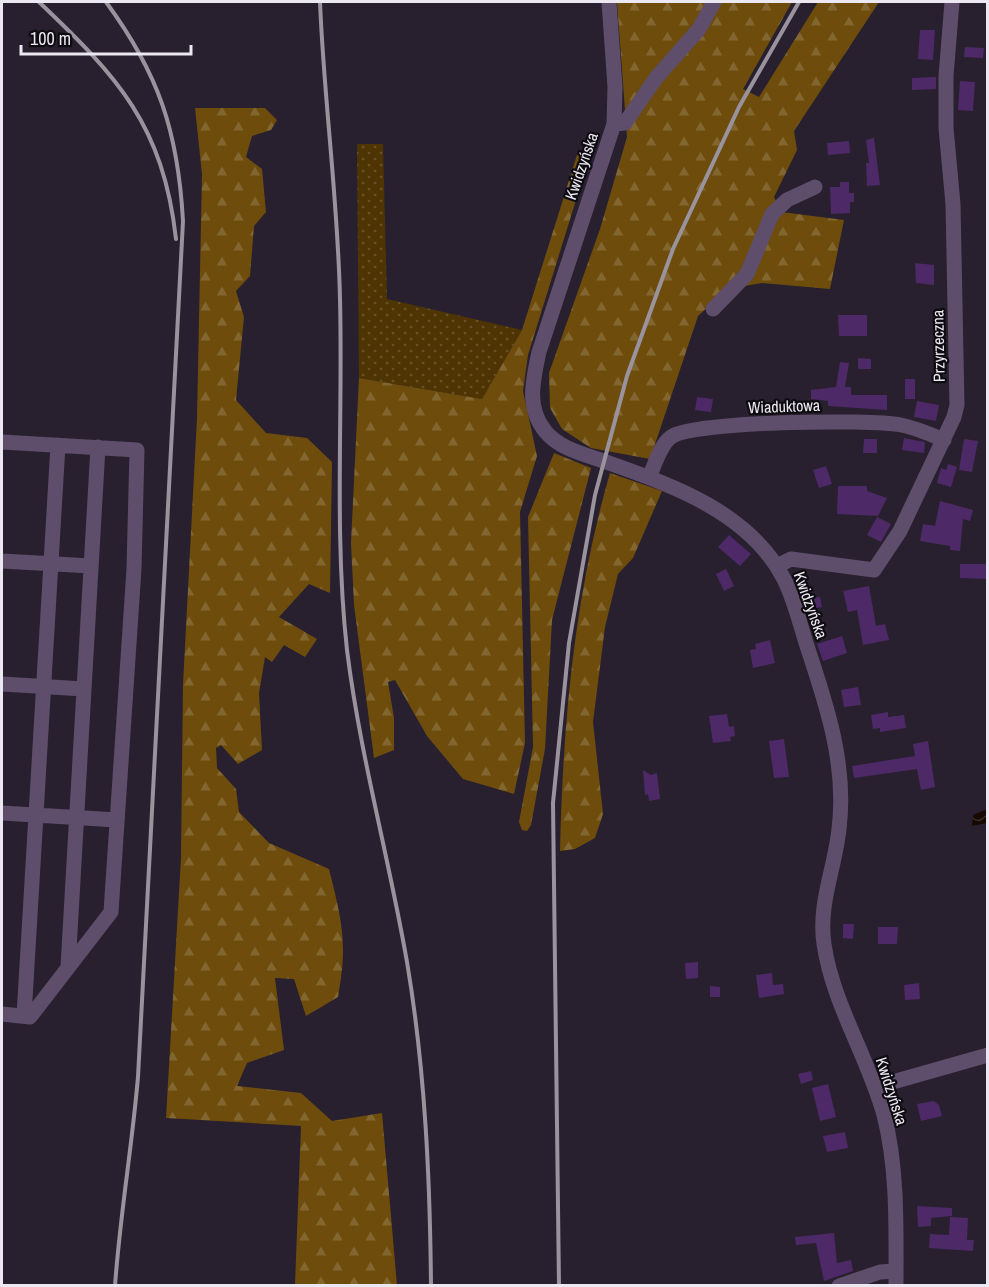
<svg xmlns="http://www.w3.org/2000/svg" width="989" height="1287" viewBox="0 0 989 1287" font-family="'Archivo Narrow',sans-serif">
	<style>
		.grass { fill: url(#grass-dots) }
		.forest { fill: url(#forest-firs) }
		.water { fill: url(#water-waves) }
		.building { fill: #4d2967 }
		.lines { fill: none; stroke-linecap: round; stroke-linejoin: round }
		.minor { stroke: #5e4e6b; stroke-width: 15 }
		.rail { stroke: #99939e; stroke-width: 4 }
		.labels { text-anchor: middle; dominant-baseline: central; stroke-width: 4.5; stroke-linejoin: round; paint-order: stroke }
		.street-label { font-size: 16px; fill: #ece8f1; stroke: #0f0c11 }
	</style>
	<defs>
		<pattern id="grass-dots" width="8" height="8" patternUnits="userSpaceOnUse" patternTransform="scale(1.5)"><rect width="8" height="8" fill="#4d3402"/><path d="M2 2h.1M6 6h.1" fill="none" stroke="#675127" stroke-width="1.8" stroke-linecap="round"/></pattern>
		<pattern id="forest-firs" width="22" height="20" patternUnits="userSpaceOnUse" patternTransform="scale(1.5)"><rect width="22" height="20" fill="#6d4c0c"/><path d="M5 1l3.5 6h-7zM16 11l3.5 6h-7z" fill="#826630"/></pattern>
		<pattern id="water-waves" width="16" height="10" patternUnits="userSpaceOnUse" patternTransform="scale(1.5)"><rect width="16" height="10" fill="#160900"/><path d="M0 5q4-4 8 0t8 0" fill="none" stroke="#382d26"/></pattern>
	</defs>
	<rect width="100%" height="100%" fill="#28202e"/>
	<path class="grass" d="M 357,144 L 383,144 L 387,299 L 522,330 L 482,399 L 359,378 Z"/>
	<path class="forest" d="M 617,2 L 792,2 L 743,89 L 759,97 L 818,2 L 879,2 L 794,131 L 797,150 L 774,197 L 781,212 L 844,220 L 830,289 L 762,283 L 727,289 L 698,316 L 650,459 L 591,448 L 562,429 L 550,408 L 549,373 L 600,229 L 627,137 Z
		M 195,108 L 265,108 L 277,120 L 271,130 L 252,136 L 246,157 L 262,169 L 266,212 L 254,226 L 250,276 L 236,291 L 244,317 L 236,400 L 266,433 L 307,438 L 332,462 L 330,593 L 309,584 L 279,617 L 317,639 L 305,657 L 284,645 L 272,662 L 265,657 L 259,693 L 262,750 L 238,764 L 221,745 L 216,748 L 217,768 L 236,789 L 239,812 L 269,843 L 329,869 C 342,921 348,943 338,997 L 306,1016 L 294,979 L 275,978 L 284,1050 L 247,1063 L 237,1086 L 301,1093 L 332,1121 L 382,1113 L 397,1285 L 295,1285 L 301,1126 L 166,1118 L 181,858 L 183,684 L 197,418 L 202,174 Z
		M 577,155 L 589,158 L 528,355 L 523,391 L 537,456 L 520,512 L 525,743 L 514,794 L 463,779 L 427,736 L 395,680 L 388,682 L 394,718 L 394,750 L 374,758 L 354,605 L 351,543 L 359,378 L 482,399 L 522,330 Z
		M 554,453 L 591,468 L 552,620 L 545,749 L 531,825 L 527,831 L 522,830 L 519,822 L 533,747 L 528,517 Z
		M 610,473 L 662,491 L 633,558 L 618,574 L 605,627 L 593,722 L 603,814 L 595,838 L 575,849 L 560,851 C 563,722 574,597 610,473 Z"/>
	<path class="water" d="M 987,809 L 987,823 L 972,826 L 973,815 Z"/>
	<path class="building" d="M 920,30 L 935,30 L 933,60 L 918,59 Z
		M 965,47 L 984,48 L 983,58 L 964,57 Z
		M 936,77 L 936,89 L 912,90 L 912,78 Z
		M 960,81 L 975,82 L 973,111 L 958,110 Z
		M 874,138 L 880,185 L 867,186 L 866,163 L 869,163 L 866,140 Z
		M 849,141 L 850,153 L 828,155 L 827,143 Z
		M 840,182 L 849,182 L 849,193 L 854,193 L 854,202 L 850,202 L 850,213 L 831,214 L 830,187 L 840,187 Z
		M 915,263 L 934,265 L 934,285 L 916,283 Z
		M 838,315 L 867,315 L 867,336 L 839,336 Z
		M 858,358 L 871,359 L 871,369 L 858,369 Z
		M 840,362 L 849,363 L 845,387 L 851,387 L 851,395 L 887,395 L 887,410 L 828,406 L 828,401 L 811,399 L 811,390 L 836,387 Z
		M 905,379 L 915,379 L 915,399 L 905,399 Z
		M 697,397 L 713,399 L 711,412 L 695,410 Z
		M 917,401 L 939,405 L 936,421 L 914,417 Z
		M 904,438 L 925,442 L 924,453 L 902,450 Z
		M 864,439 L 877,439 L 877,453 L 863,453 Z
		M 964,439 L 978,441 L 972,472 L 959,470 Z
		M 948,464 L 957,467 L 951,487 L 937,483 L 941,468 L 946,470 Z
		M 826,466 L 832,484 L 819,488 L 813,470 Z
		M 838,486 L 867,486 L 867,491 L 887,498 L 878,516 L 837,514 Z
		M 940,501 L 973,510 L 970,521 L 963,519 L 960,551 L 950,550 L 950,546 L 920,541 L 923,524 L 935,526 Z
		M 877,517 L 891,524 L 881,542 L 867,535 Z
		M 729,535 L 751,554 L 740,566 L 718,547 Z
		M 960,564 L 987,564 L 987,579 L 960,578 Z
		M 726,569 L 734,586 L 724,591 L 716,574 Z
		M 869,586 L 876,626 L 885,624 L 889,640 L 863,645 L 857,610 L 848,612 L 843,591 Z
		M 820,597 L 822,607 L 810,609 L 808,599 Z
		M 842,636 L 847,653 L 823,661 L 817,644 Z
		M 770,640 L 775,663 L 753,668 L 750,650 L 756,649 L 755,644 Z
		M 858,687 L 861,705 L 844,707 L 841,690 Z
		M 888,712 L 888,717 L 904,715 L 906,728 L 880,732 L 880,728 L 873,729 L 871,715 Z
		M 727,714 L 729,727 L 734,726 L 735,736 L 730,737 L 731,741 L 713,743 L 709,716 Z
		M 784,739 L 789,777 L 774,778 L 769,741 Z
		M 928,741 L 935,787 L 921,790 L 917,769 L 854,778 L 852,766 L 915,756 L 913,744 Z
		M 643,770 L 651,775 L 657,773 L 660,799 L 649,801 L 648,794 L 645,795 Z
		M 843,924 L 854,924 L 853,939 L 843,938 Z
		M 878,927 L 898,927 L 897,944 L 878,944 Z
		M 698,962 L 698,978 L 686,979 L 685,963 Z
		M 772,973 L 773,985 L 783,984 L 784,994 L 759,998 L 756,975 Z
		M 919,983 L 920,999 L 905,1000 L 904,985 Z
		M 710,986 L 720,987 L 720,997 L 710,997 Z
		M 811,1071 L 813,1080 L 801,1084 L 798,1074 Z
		M 828,1084 L 836,1117 L 820,1121 L 812,1088 Z
		M 934,1101 L 939,1105 L 942,1116 L 921,1121 L 917,1104 Z
		M 845,1132 L 848,1148 L 827,1152 L 823,1136 Z
		M 917,1206 L 952,1208 L 952,1216 L 931,1218 L 931,1226 L 918,1227 Z
		M 950,1217 L 968,1218 L 967,1240 L 974,1240 L 973,1251 L 929,1248 L 930,1234 L 949,1235 Z
		M 834,1233 L 837,1263 L 851,1260 L 853,1271 L 824,1281 L 816,1243 L 796,1245 L 795,1237 Z"/>
	<g class="lines">
		<path class="minor" d="M 609,2 L 615,87 L 614,124 L 539,352 C 533,380 526,407 545,431 C 560,450 588,455 609,463 C 674,486 750,513 784,579 C 794,599 800,624 807,646 C 827,706 847,766 839,829 C 835,868 818,904 824,944 C 833,1005 868,1056 884,1115 C 898,1169 896,1230 896,1286
			M 614,124 L 625,123 L 656,78 L 699,29 L 714,2
			M 713,309 L 747,274 L 772,214 L 787,200 L 815,187
			M 2,442 L 137,450 L 134,569 L 111,912 L 30,1017 L 2,1014
			M 649,477 C 655,465 660,445 671,437 C 692,421 870,419 901,425 C 916,428 930,434 944,440
			M 2,561 L 91,566
			M 777,566 L 791,559 L 874,570 L 900,531 L 954,417 L 957,405 L 953,204 L 946,128 L 946,76 L 952,2
			M 2,684 L 84,689
			M 2,813 L 117,820
			M 68,967 L 98,447
			M 24,1016 L 58,445
			M 875,1087 L 988,1055
			M 839,1286 L 880,1272 L 896,1271"/>
		<path class="rail" d="M 39,2 C 118,77 163,125 176,239
			M 106,2 C 159,74 178,132 183,221 L 138,1077 C 132,1147 120,1215 115,1286
			M 320,2 C 324,101 338,200 340,299 C 343,416 334,533 347,650 C 360,755 389,858 407,962 C 425,1069 430,1177 431,1286
			M 559,1286 L 553,803 L 569,643 L 595,495 L 627,376 L 673,249 L 739,107 L 799,2"/>
	</g>
	<g class="labels">
		<g class="street-label">
			<text transform="translate(581 166) rotate(-71)">Kwidzyńska</text>
			<text transform="translate(938 346) rotate(-91)">Przyrzeczna</text>
			<text transform="translate(784 406) rotate(-2)">Wiaduktowa</text>
			<text transform="translate(811 605) rotate(70)">Kwidzyńska</text>
			<text transform="translate(892 1091) rotate(72)">Kwidzyńska</text>
		</g>
	</g>
	<rect width="989" height="1287" fill="none" stroke="#ece8f1" stroke-width="6"/>
	<path d="M21 45v9h170v-9" fill="none" stroke="#ece8f1" stroke-width="3"/>
	<text x="30" y="45" font-size="18" fill="#ece8f1" stroke="#0f0c11" stroke-width="4.5" paint-order="stroke">100 m</text>
</svg>
